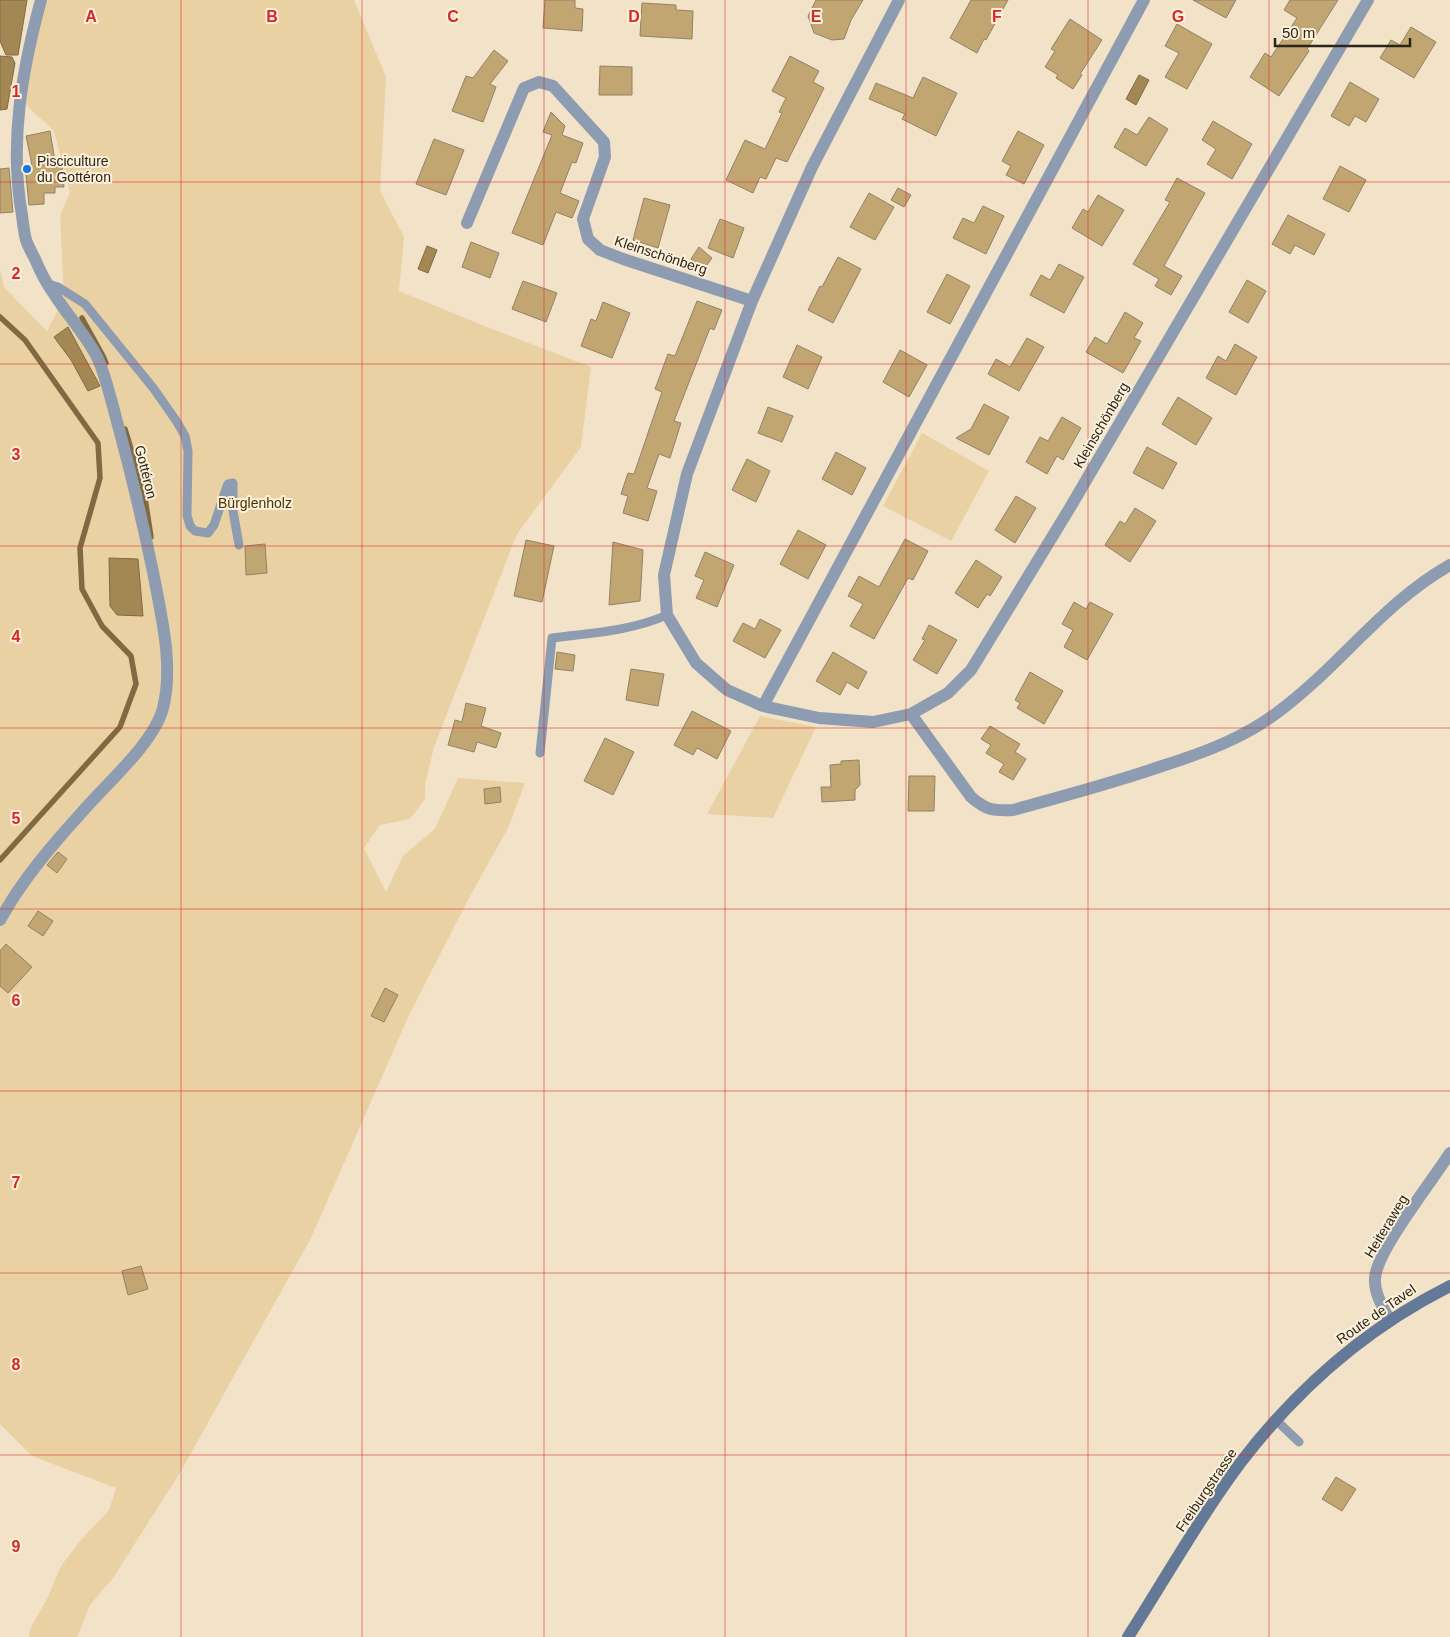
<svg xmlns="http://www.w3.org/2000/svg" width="1450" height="1637" viewBox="0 0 1450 1637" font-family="Helvetica,sans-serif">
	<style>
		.green { fill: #ead1a3 }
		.water { fill: #a48854; stroke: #7f6a43 }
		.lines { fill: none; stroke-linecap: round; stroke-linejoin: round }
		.stream { stroke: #7f6a43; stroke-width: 5.5 }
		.building { fill: #c2a671; stroke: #908269 }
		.service { stroke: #8d9cb1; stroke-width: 9 }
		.minor { stroke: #8d9cb1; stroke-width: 12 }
		.secondary { stroke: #647997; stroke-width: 12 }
		.grid { fill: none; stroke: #d62828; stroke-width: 1; stroke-opacity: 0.55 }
		.poi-dot { fill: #1b75de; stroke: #fcf0da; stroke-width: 2 }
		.labels { text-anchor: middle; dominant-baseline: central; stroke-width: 4; stroke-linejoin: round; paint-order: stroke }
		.poi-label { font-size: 14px; fill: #2a251a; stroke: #fcf0da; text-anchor: start }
		.street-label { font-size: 14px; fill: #2a251a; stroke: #fcf0da }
		.park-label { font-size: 14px; fill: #483307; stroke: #fcf0da }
		.grid-label { font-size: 16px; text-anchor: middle; font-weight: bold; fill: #d62828; stroke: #fcf0da; stroke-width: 4; stroke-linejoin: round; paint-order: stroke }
	</style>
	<rect width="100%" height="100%" fill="#f2e2c7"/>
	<path class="green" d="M 42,0 L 354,0 L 386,77 L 380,191 L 404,237 L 399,291 L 487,327 L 591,367 L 581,447 L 517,534 L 434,747 L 425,785 L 425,799 L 410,819 L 380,825 L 364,848 L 386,892 L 403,856 L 435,829 L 458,778 L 525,783 L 508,828 L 469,898 L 410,1013 L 311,1238 L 181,1471 L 113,1578 L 90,1605 L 77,1637 L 29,1637 L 30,1629 L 47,1599 L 61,1566 L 80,1541 L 109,1510 L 116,1488 L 32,1456 L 0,1424 L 0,269 L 4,287 L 47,331 L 64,298 L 60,216 L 70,192 L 54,131 L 25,104 Z
		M 922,433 L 989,471 L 951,541 L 883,506 Z
		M 760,716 L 816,727 L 773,818 L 707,814 Z"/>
	<path class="water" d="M 0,0 L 27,0 L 18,55 L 6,55 L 0,41 Z
		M 0,56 L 12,57 L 15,63 L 7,109 L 0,110 Z
		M 1139,75 L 1149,80 L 1136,105 L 1126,99 Z
		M 427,246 L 437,250 L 428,273 L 418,269 Z
		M 68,327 L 100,386 L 88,391 L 71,360 L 54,337 Z
		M 109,558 L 138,559 L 143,616 L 117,615 L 110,606 Z"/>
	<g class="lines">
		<path class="stream" d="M 0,317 L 25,340 L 98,443 L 100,478 L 80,548 L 82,589 L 102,626 L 131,656 L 136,684 L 120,727 L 0,860
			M 82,318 L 103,356 L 106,363
			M 125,429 L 144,492 L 151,537"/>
	</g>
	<path class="building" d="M 545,0 L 575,0 L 575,8 L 583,9 L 582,31 L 543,28 Z
		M 816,0 L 863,0 L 851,20 L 844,39 L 832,40 L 814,33 L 808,16 Z
		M 971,0 L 1008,0 L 986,40 L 984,39 L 977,53 L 950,38 Z
		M 1193,0 L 1236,0 L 1226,18 Z
		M 1290,0 L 1338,0 L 1307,49 L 1309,51 L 1279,96 L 1250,77 L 1265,53 L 1271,57 L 1297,18 L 1284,10 Z
		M 642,3 L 676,5 L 676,10 L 693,11 L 692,39 L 640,36 Z
		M 1070,19 L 1102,40 L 1080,74 L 1082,75 L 1073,89 L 1056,78 L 1058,75 L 1045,67 L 1055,51 L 1051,49 Z
		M 1177,24 L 1212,44 L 1187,89 L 1165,77 L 1179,53 L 1165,46 Z
		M 1411,27 L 1436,42 L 1414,78 L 1380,58 L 1391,40 L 1400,45 Z
		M 494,50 L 508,61 L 490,84 L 496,87 L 483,122 L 452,111 L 466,76 L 473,78 Z
		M 790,56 L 819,71 L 813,82 L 824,88 L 787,162 L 776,158 L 766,179 L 760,177 L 753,193 L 726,180 L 745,140 L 765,149 L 782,113 L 779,112 L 786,98 L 772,91 Z
		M 600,66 L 632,67 L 632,95 L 599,95 Z
		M 923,77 L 957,93 L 936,136 L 902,119 L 905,114 L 869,99 L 876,83 L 913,98 Z
		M 1350,82 L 1379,99 L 1366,122 L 1355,116 L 1349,126 L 1331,116 Z
		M 551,112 L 565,126 L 562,135 L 583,143 L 576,163 L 572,162 L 560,193 L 579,201 L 572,218 L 556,212 L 543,245 L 512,233 L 552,135 L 543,132 Z
		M 1149,117 L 1168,129 L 1146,166 L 1114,147 L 1125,128 L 1137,135 Z
		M 1213,121 L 1252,144 L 1232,179 L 1207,164 L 1216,149 L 1202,140 Z
		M 50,131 L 56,167 L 62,167 L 64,187 L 55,187 L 55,193 L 44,193 L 44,204 L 29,205 L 25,165 L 32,165 L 26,136 Z
		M 1018,131 L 1044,145 L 1024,184 L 1006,175 L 1011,166 L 1002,161 Z
		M 434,139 L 464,150 L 446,195 L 416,184 Z
		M 1340,166 L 1366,180 L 1349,212 L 1323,199 Z
		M 9,168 L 13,212 L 0,213 L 0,169 Z
		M 1177,178 L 1205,193 L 1164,266 L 1182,276 L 1171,295 L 1155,286 L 1159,279 L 1133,264 L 1170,202 L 1165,200 Z
		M 898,188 L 911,195 L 904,207 L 891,200 Z
		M 869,193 L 894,207 L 875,240 L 850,227 Z
		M 1098,195 L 1124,210 L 1102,246 L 1072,228 L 1083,209 L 1088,212 Z
		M 644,198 L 670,205 L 658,248 L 633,240 Z
		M 983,206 L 1004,216 L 986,254 L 953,238 L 963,218 L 974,223 Z
		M 1288,215 L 1325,234 L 1314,255 L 1295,245 L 1290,254 L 1272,244 Z
		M 720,219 L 744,228 L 733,258 L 708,248 Z
		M 471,242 L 499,253 L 490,278 L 462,267 Z
		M 699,247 L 712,258 L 704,269 L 691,259 Z
		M 838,257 L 861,269 L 833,323 L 808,310 L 820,286 L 822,287 Z
		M 1059,264 L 1084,277 L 1064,313 L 1030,295 L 1041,275 L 1050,280 Z
		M 947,274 L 970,286 L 950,324 L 927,312 Z
		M 1247,280 L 1266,291 L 1248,323 L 1229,312 Z
		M 523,281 L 557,293 L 546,322 L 512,309 Z
		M 697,301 L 722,310 L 714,330 L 710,328 L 674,421 L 681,423 L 670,458 L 659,454 L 647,488 L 657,491 L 648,521 L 623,513 L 628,496 L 621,494 L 628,473 L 634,474 L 662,392 L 655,389 L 668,354 L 675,356 Z
		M 603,302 L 630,313 L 612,358 L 581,346 L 591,319 L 596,321 Z
		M 1125,312 L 1143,323 L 1134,338 L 1141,341 L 1123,373 L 1086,352 L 1095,337 L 1107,344 Z
		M 1027,338 L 1044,347 L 1019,391 L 988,374 L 996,359 L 1010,367 Z
		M 1235,344 L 1257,357 L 1236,395 L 1206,378 L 1218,356 L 1226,361 Z
		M 797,345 L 822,357 L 808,389 L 783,377 Z
		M 900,350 L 927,365 L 909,397 L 883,382 Z
		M 1178,397 L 1212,418 L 1196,445 L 1162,424 Z
		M 984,404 L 1009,417 L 989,455 L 956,438 L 971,429 Z
		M 768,407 L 793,416 L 782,442 L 758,433 Z
		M 1062,417 L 1081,428 L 1063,460 L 1057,456 L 1047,474 L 1026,462 L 1040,437 L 1048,441 Z
		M 1147,447 L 1177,463 L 1163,489 L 1133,473 Z
		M 836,452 L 866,468 L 852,495 L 822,479 Z
		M 747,459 L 770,471 L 756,502 L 732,490 Z
		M 1016,496 L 1036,508 L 1015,543 L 995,530 Z
		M 1135,508 L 1156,521 L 1130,562 L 1105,545 L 1120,521 L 1125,524 Z
		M 798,530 L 826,545 L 808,579 L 780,564 Z
		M 905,539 L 928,551 L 913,580 L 908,578 L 874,639 L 850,626 L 863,604 L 848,596 L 859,576 L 879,587 Z
		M 526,540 L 554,546 L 542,602 L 514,596 Z
		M 613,542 L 643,550 L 640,601 L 609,605 Z
		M 265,544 L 267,573 L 246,575 L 245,546 Z
		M 705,552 L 734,565 L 717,607 L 696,598 L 704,580 L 695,576 Z
		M 976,560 L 1002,577 L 990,596 L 987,594 L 978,608 L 955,593 Z
		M 1074,602 L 1086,609 L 1090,602 L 1113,614 L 1087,660 L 1064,647 L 1073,630 L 1062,624 Z
		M 760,619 L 781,630 L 765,658 L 733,641 L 743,623 L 755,629 Z
		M 929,625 L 957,640 L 937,674 L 913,660 L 925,640 L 922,639 Z
		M 557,652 L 575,655 L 573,671 L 555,669 Z
		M 833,652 L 867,672 L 858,689 L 847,682 L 840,695 L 816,681 Z
		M 631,669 L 664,674 L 658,706 L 626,700 Z
		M 1030,672 L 1063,691 L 1044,724 L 1017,708 L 1020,703 L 1015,700 Z
		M 466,703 L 486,708 L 481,726 L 501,733 L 496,748 L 477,742 L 474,752 L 448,745 L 455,720 L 462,722 Z
		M 692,711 L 731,731 L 717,759 L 697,748 L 693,755 L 674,745 Z
		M 990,726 L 1020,744 L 1015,752 L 1026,759 L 1013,780 L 999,772 L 1004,764 L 986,753 L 991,745 L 981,739 Z
		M 605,738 L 634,752 L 613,795 L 584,781 Z
		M 859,760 L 860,785 L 855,790 L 855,800 L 822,802 L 821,787 L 831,787 L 830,765 L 841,764 L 841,761 Z
		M 909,776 L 935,776 L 934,811 L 908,811 Z
		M 500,787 L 501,802 L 485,804 L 484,789 Z
		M 58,852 L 67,859 L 57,873 L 47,865 Z
		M 38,911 L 53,921 L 43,936 L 28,926 Z
		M 6,944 L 32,967 L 8,993 L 0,986 L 0,951 Z
		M 385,988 L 398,995 L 384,1022 L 371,1016 Z
		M 141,1266 L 148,1289 L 128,1295 L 122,1271 Z
		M 1336,1477 L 1356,1489 L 1342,1511 L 1322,1499 Z"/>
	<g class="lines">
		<path class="service" d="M 48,284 L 58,287 L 85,304 L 154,389 L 177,422 L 185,436 L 188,451 L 187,515 L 190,526 L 195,531 L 208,533 L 214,525 L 226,489 L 228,484 L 233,483 L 233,511 L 239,545
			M 540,753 L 552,638 C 591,633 631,631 667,615
			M 1276,1420 L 1299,1442"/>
		<path class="minor" d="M 899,0 L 812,167 L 752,301 L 687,474 L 664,575 L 667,615 L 696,663 L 727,690 L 763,706 L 819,718 L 873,722 L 911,714 L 948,693 L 971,670 L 1068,511 L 1368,0
			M 467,223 L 524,88 L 539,82 L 553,86 L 604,142 L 605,157 L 583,219 L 588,239 L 600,250 L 623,259 L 752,301
			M 763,706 L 1144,0
			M 911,714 L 971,797 C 986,810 993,811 1013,810 C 1063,796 1113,783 1162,766 C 1203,753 1244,738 1278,712 C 1339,667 1384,602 1450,565
			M 0,920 C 22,880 52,845 83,811 C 107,783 154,743 163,708 C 174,666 161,614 153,572 C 143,524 132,477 119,429 C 113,408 106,375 97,357 C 85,334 68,316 54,294 C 46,283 40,271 35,259 C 32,253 28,246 26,240 C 24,232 23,223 22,215 C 9,143 22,70 41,0
			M 1390,1321 C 1383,1308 1374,1293 1375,1278 C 1377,1250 1433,1180 1450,1153"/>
		<path class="secondary" d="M 1128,1637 C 1165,1579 1200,1517 1241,1462 C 1297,1389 1368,1327 1450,1286"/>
	</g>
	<path class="grid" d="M 181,0 L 181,1637M 362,0 L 362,1637M 544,0 L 544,1637M 725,0 L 725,1637M 906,0 L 906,1637M 1088,0 L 1088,1637M 1269,0 L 1269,1637M 0,182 L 1450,182M 0,364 L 1450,364M 0,546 L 1450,546M 0,728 L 1450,728M 0,909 L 1450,909M 0,1091 L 1450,1091M 0,1273 L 1450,1273M 0,1455 L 1450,1455"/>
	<circle class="poi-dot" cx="27" cy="169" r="5"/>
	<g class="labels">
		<g class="poi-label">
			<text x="37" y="161">Pisciculture<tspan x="37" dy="16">du Gottéron</tspan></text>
		</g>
		<g class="street-label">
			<text transform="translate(661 255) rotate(18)">Kleinschönberg</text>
			<text transform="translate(1101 425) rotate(-60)">Kleinschönberg</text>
			<text transform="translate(146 472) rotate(76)">Gottéron</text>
			<text transform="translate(1386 1226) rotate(-59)">Heiteraweg</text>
			<text transform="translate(1376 1314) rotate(-35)">Route de Tavel</text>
			<text transform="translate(1206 1490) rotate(-56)">Freiburgstrasse</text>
		</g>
		<g class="park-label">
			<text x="255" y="503">Bürglenholz</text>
		</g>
	</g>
	<g class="grid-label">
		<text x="91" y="22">A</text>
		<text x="272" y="22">B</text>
		<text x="453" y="22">C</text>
		<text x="634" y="22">D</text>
		<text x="816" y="22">E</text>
		<text x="997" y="22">F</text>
		<text x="1178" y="22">G</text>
		<text x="16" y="97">1</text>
		<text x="16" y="279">2</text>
		<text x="16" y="460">3</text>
		<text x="16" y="642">4</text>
		<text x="16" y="824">5</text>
		<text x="16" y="1006">6</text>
		<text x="16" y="1188">7</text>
		<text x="16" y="1370">8</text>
		<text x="16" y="1552">9</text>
	</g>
	<path d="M1275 38v8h135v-8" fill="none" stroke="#2a251a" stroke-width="2.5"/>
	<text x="1282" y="38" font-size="15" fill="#2a251a" stroke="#fcf0da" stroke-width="4" paint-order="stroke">50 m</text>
</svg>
